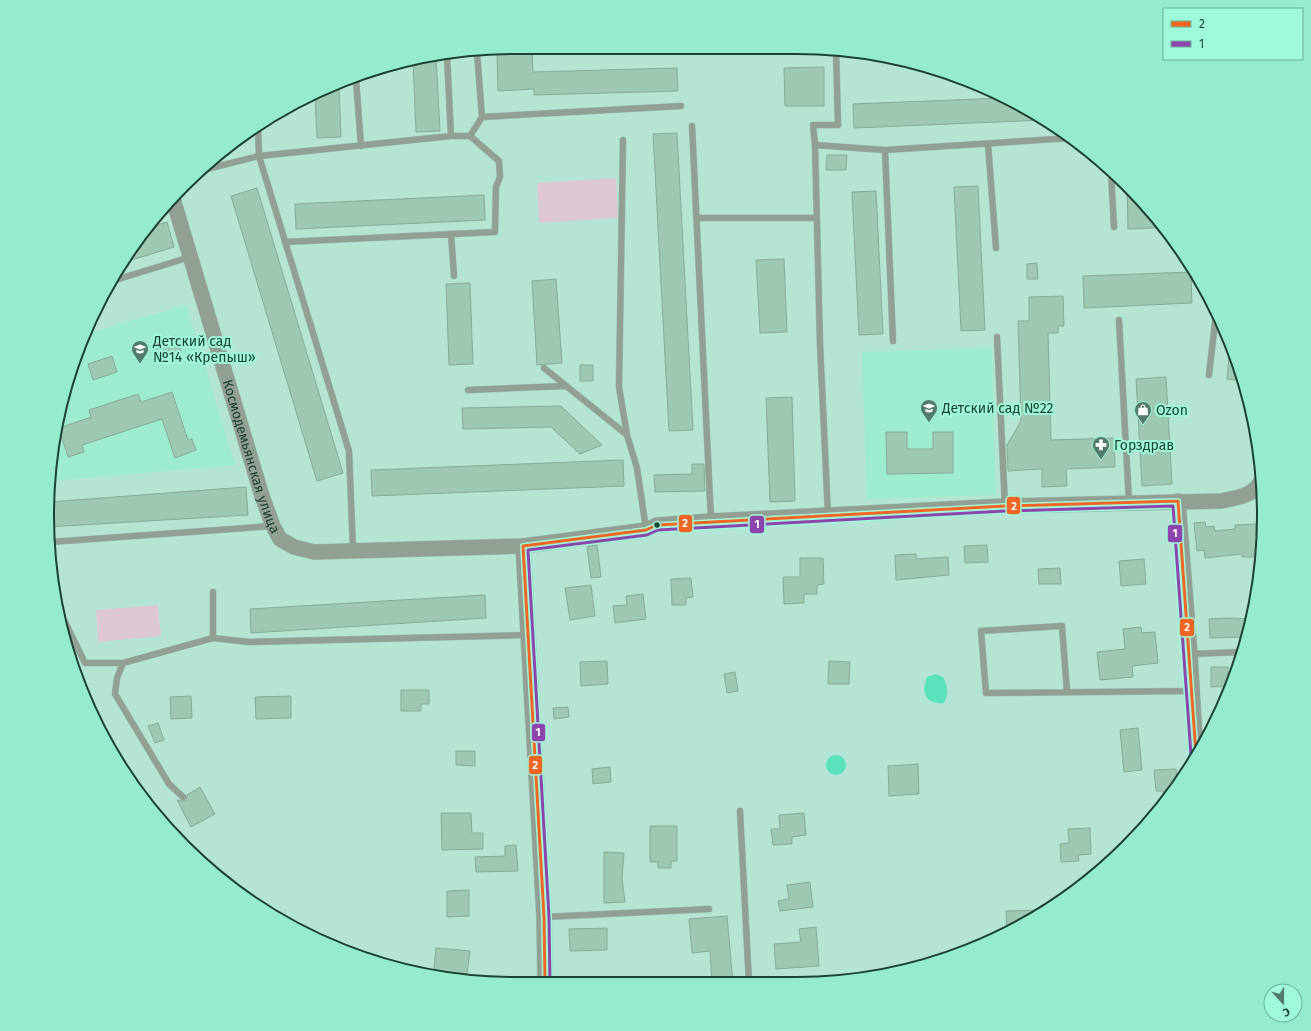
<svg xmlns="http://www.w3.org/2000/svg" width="1311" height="1031" viewBox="0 0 1311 1031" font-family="'Fira Sans',sans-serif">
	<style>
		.built { fill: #9decd0 }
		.green { fill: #ddc7d4 }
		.water { fill: #5ae2bc }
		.building { fill: #9dc8b1; stroke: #87aa99 }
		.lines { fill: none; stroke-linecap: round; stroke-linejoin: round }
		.service-casing { stroke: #9ac0b3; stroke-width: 7 }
		.tertiary-casing { stroke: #9ac0b3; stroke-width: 16 }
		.service { stroke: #929f93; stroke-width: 6 }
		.tertiary { stroke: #929f93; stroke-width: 15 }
		.bus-1-casing { stroke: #9ffada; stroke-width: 6 }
		.bus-2-casing { stroke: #9ffada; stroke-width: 6 }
		.bus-1 { stroke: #f26522; stroke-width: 3 }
		.bus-2 { stroke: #8e44ad; stroke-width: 3 }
		.bus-dot { fill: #1c4235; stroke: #9ffada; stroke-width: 1.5 }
		.labels { text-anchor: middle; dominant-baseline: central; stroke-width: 4; stroke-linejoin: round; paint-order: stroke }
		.poi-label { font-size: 14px; fill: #1c4235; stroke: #9ffada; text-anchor: start }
		.street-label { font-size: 14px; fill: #1c4235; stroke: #9ffada }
		.rim { fill: none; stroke: #1c4235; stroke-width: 2 }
		.line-badge { stroke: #9ffada; stroke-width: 1.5 }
		.badge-label { font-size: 11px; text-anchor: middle; font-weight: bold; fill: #fff }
	</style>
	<rect width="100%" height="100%" fill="#b4e5d4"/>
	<path class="built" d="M 186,305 L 235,465 L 52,481 L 63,394 L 88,333 Z
		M 992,348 L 996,495 L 867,499 L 862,352 Z
		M 62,629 L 65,629 L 88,690 L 86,693 L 63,637 Z"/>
	<path class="green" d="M 616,178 L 618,218 L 539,223 L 537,183 Z
		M 158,605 L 161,636 L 98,642 L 96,610 Z"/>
	<path class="water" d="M 936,674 L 943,677 C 948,687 949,693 944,703 C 925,705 921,692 927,677 Z
		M826 765a10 10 0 1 1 20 0a10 10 0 1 1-20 0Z"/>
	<path class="building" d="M 516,47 L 532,47 L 533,72 L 677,68 L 678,91 L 534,95 L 534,89 L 498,91 L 497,49 Z
		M 436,57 L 440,131 L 416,132 L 413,61 Z
		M 824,67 L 824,106 L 785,106 L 784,68 Z
		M 339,86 L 341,137 L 317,138 L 315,96 Z
		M 1004,98 L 1030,110 L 1045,120 L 854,128 L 853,104 Z
		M 677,133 L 693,430 L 669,431 L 653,134 Z
		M 827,155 L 847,155 L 846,170 L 826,170 Z
		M 978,186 L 985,330 L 961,331 L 954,187 Z
		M 1127,187 L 1148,206 L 1155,216 L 1155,228 L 1128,229 Z
		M 257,188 L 343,473 L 317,481 L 231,196 Z
		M 876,191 L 883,334 L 859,335 L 852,192 Z
		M 484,195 L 485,220 L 296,229 L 295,204 Z
		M 167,222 L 174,247 L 125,262 L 152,226 Z
		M 784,259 L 787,332 L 760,333 L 756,260 Z
		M 1037,263 L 1038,279 L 1027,279 L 1027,264 Z
		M 1191,272 L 1192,303 L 1084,308 L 1083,276 Z
		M 556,279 L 562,363 L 537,365 L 532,281 Z
		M 470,283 L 473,364 L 449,365 L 446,284 Z
		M 1063,296 L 1064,326 L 1058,326 L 1058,333 L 1048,333 L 1051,440 L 1114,438 L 1115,467 L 1066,469 L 1067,486 L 1042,487 L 1042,469 L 1008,471 L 1007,445 L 1021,421 L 1018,321 L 1029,321 L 1029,297 Z
		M 176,336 L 181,352 L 157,361 L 151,345 Z
		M 1230,345 L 1239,365 L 1243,381 L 1227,379 Z
		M 112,356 L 117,372 L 93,380 L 88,364 Z
		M 580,365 L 593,365 L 593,381 L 580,381 Z
		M 1166,377 L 1172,484 L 1142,486 L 1136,379 Z
		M 172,392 L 188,440 L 192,439 L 196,450 L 175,458 L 162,419 L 82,445 L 84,452 L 68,457 L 59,428 L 91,417 L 89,410 L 138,394 L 141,402 Z
		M 792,397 L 795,501 L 770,502 L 766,398 Z
		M 561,406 L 602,445 L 580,454 L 551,427 L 463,429 L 462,408 Z
		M 886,432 L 907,432 L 907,449 L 933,449 L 933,432 L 953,432 L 953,473 L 887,474 Z
		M 623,460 L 624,486 L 372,496 L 371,470 Z
		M 692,464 L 704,464 L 705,491 L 655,492 L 654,475 L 692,474 Z
		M 246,487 L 248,515 L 48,527 L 47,516 L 49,502 Z
		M 1205,522 L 1206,527 L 1214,526 L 1215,531 L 1235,529 L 1235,525 L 1256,524 L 1257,557 L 1242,557 L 1242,554 L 1205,558 L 1204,550 L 1197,551 L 1194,523 Z
		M 597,545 L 601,577 L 591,578 L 587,547 Z
		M 987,545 L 988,562 L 965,563 L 964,546 Z
		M 916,554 L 916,559 L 948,557 L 949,575 L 896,580 L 895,555 Z
		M 800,558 L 823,558 L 824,584 L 817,585 L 817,594 L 804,594 L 804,603 L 784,604 L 783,577 L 800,577 Z
		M 1144,559 L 1146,584 L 1121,586 L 1119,561 Z
		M 1060,568 L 1061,584 L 1039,584 L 1038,569 Z
		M 691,578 L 693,597 L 686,598 L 686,605 L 672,605 L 671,579 Z
		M 591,585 L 595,616 L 570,620 L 565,588 Z
		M 643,594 L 646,619 L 615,623 L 613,606 L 627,605 L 626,596 Z
		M 485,595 L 486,618 L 251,633 L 250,609 Z
		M 1229,618 L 1251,619 L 1248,637 L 1210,638 L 1209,619 Z
		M 1141,627 L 1142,633 L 1155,632 L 1158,663 L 1132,666 L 1133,677 L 1100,680 L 1097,652 L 1125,649 L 1123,629 Z
		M 607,661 L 608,684 L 581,686 L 580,662 Z
		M 829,661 L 850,662 L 849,684 L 828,684 Z
		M 1211,667 L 1228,667 L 1228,686 L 1211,687 Z
		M 735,672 L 738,691 L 727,693 L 724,674 Z
		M 401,690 L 429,690 L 429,704 L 421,704 L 421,711 L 401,711 Z
		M 191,696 L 192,718 L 171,719 L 170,697 Z
		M 291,696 L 291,718 L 256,719 L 255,697 Z
		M 568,707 L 569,717 L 554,719 L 553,708 Z
		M 158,723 L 164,740 L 155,743 L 148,726 Z
		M 1138,728 L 1142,770 L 1124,772 L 1120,730 Z
		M 456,751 L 475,751 L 475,766 L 456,765 Z
		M 918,764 L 919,794 L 889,796 L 888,766 Z
		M 610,767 L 611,782 L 593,784 L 592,769 Z
		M 1176,769 L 1177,784 L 1164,804 L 1163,791 L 1156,791 L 1154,770 Z
		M 200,787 L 215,814 L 191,827 L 177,800 L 185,801 L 187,798 L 187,795 Z
		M 441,813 L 471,813 L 472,833 L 483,833 L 483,849 L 442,850 Z
		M 804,813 L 806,835 L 792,837 L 792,844 L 773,845 L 771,829 L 780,829 L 779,815 Z
		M 650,826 L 677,826 L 677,861 L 671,861 L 671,868 L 658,868 L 658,862 L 650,862 Z
		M 1090,828 L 1091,854 L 1078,855 L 1079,861 L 1061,862 L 1060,844 L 1069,843 L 1068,829 Z
		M 516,845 L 518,871 L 476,872 L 475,857 L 505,856 L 505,846 Z
		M 604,852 L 624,853 L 622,878 L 625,902 L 604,903 Z
		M 810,882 L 813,907 L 780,911 L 778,901 L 789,899 L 787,885 Z
		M 469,890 L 469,916 L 447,917 L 447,891 Z
		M 1046,910 L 1030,921 L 1007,932 L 1006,911 Z
		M 727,916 L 733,983 L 712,983 L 710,951 L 692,953 L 689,919 Z
		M 816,927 L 819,966 L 776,969 L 774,944 L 801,942 L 799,929 Z
		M 607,928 L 607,950 L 570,951 L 569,929 Z
		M 436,948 L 470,951 L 467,974 L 434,970 Z"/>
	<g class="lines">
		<defs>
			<path id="service" d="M 447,56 L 451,136
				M 356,79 L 361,146
				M 482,117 L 681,106
				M 692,126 L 711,520
				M 258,128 L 259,156 L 349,451 L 353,550
				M 470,136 L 482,117 L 477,52
				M 623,140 L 619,387 L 627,435
				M 988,144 L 996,248
				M 815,145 L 813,125 L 838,125 L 836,50
				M 885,150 L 893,341
				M 203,170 L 259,156 L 451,136 L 470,136 L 499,161 L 500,177 L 496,187 L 495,232 L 285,242
				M 1111,172 L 1114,227
				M 698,218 L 816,218
				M 451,234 L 454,276
				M 109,282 L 190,257
				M 1119,320 L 1129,502
				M 997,337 L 1005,506
				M 544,368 L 627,435 L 637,468 L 646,529
				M 1209,375 L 1216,314
				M 468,390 L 565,386
				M 828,515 L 820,344 L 815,145 L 885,150 L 1072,138
				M 50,542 L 272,526
				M 213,592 L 213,638 L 249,642 L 527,635
				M 61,621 L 65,622 L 85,663 L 123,663
				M 1190,654 L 1242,652
				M 1067,692 L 1062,626 L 981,631 L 986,693 L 1192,691
				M 183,797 L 169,784 L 115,694 L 117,678 L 123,663 L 213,638
				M 740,811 L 749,983
				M 545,917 L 709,909"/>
			<g id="tertiary">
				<path id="s1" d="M 173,199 L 262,496 L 273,526 L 280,539 L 294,547 L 314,552 L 523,546 L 646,530 L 657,525 L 711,521 L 1005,506 L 1221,501 C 1236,498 1254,496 1261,481"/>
				<path d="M 1178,501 L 1190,654 L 1196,755"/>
				<path d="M 523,546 L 544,917 L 545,984"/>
			</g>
		</defs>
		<use href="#service" class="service-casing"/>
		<use href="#tertiary" class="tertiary-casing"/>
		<use href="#service" class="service"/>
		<use href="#tertiary" class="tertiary"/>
		<defs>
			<path id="bus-1" d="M 1178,501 L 1196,754
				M 523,546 L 646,530 L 657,525 L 1005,506 L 1178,501
				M 523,546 L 544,917 L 545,984"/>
			<path id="bus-2" d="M 550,984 L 549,917 L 528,550 L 647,535 L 658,530 L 1005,511 L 1173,506 L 1191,755"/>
		</defs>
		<use href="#bus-1" class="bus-1-casing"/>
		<use href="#bus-2" class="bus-2-casing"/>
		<use href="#bus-1" class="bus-1"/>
		<use href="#bus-2" class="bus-2"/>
	</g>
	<defs>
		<symbol id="school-pin" viewBox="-11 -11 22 30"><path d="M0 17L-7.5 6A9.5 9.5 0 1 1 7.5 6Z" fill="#517b6d" stroke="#9ffada"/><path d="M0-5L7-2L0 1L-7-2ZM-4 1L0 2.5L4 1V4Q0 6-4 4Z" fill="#fff"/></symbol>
		<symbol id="shop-pin" viewBox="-11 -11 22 30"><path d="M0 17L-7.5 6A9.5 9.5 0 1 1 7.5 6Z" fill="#517b6d" stroke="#9ffada"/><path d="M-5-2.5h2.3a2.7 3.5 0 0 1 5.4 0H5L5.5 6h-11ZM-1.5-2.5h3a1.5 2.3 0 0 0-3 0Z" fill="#fff"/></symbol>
		<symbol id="pharmacy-pin" viewBox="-11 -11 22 30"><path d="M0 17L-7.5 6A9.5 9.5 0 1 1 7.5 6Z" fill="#517b6d" stroke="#9ffada"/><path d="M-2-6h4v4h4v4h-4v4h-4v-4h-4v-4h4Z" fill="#fff"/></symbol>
	</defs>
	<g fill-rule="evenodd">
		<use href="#school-pin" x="130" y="339" width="20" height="27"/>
		<use href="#school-pin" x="919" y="398" width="20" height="27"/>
		<use href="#shop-pin" x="1133" y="400" width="20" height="27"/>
		<use href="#pharmacy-pin" x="1091" y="435" width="20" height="27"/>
	</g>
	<circle class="bus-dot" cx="657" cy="525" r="3.5"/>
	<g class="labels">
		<g class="poi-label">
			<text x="153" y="341">Детский сад<tspan x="153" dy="16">№14 «Крепыш»</tspan></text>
			<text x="942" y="408">Детский сад №22</text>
			<text x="1156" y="410">Ozon</text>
			<text x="1114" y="445">Горздрав</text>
		</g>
		<g class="street-label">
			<text stroke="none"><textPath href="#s1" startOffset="269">Космодемьянская улица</textPath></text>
		</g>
	</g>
	<path d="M0 0H1311V1031H0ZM515 54H796A461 461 0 0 1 1257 515V516A461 461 0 0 1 796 977H515A461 461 0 0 1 54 516V515A461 461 0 0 1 515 54Z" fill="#95ebcd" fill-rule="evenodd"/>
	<path class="rim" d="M515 54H796A461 461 0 0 1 1257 515V516A461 461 0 0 1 796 977H515A461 461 0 0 1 54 516V515A461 461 0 0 1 515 54Z"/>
	<g class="line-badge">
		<rect x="1006" y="496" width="15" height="19" rx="4" fill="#f26522"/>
		<rect x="678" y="514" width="15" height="19" rx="4" fill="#f26522"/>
		<rect x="749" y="515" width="16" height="19" rx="4" fill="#8e44ad"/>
		<rect x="1167" y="524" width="16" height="19" rx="4" fill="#8e44ad"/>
		<rect x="1179" y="618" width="16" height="19" rx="4" fill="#f26522"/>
		<rect x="531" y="723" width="15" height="19" rx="4" fill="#8e44ad"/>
		<rect x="528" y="755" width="15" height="20" rx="4" fill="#f26522"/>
	</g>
	<g class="badge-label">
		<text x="1014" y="510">2</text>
		<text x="685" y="527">2</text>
		<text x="757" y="528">1</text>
		<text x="1175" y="537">1</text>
		<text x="1187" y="631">2</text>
		<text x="538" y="736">1</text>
		<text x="535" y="769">2</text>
	</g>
	<rect x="1163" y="8" width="140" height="52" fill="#9ffada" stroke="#6bb098"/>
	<rect x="1171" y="21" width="20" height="6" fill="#f26522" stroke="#6bb098"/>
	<text x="1199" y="28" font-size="12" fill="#1c4235">2</text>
	<rect x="1171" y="41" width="20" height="6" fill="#8e44ad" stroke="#6bb098"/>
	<text x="1199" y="48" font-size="12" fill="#1c4235">1</text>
	<g transform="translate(1283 1003) rotate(159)"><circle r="19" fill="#9ffada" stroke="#6bb098"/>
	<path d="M0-3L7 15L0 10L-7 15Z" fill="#517b6d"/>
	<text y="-6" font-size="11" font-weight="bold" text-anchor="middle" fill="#1c4235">С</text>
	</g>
</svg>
